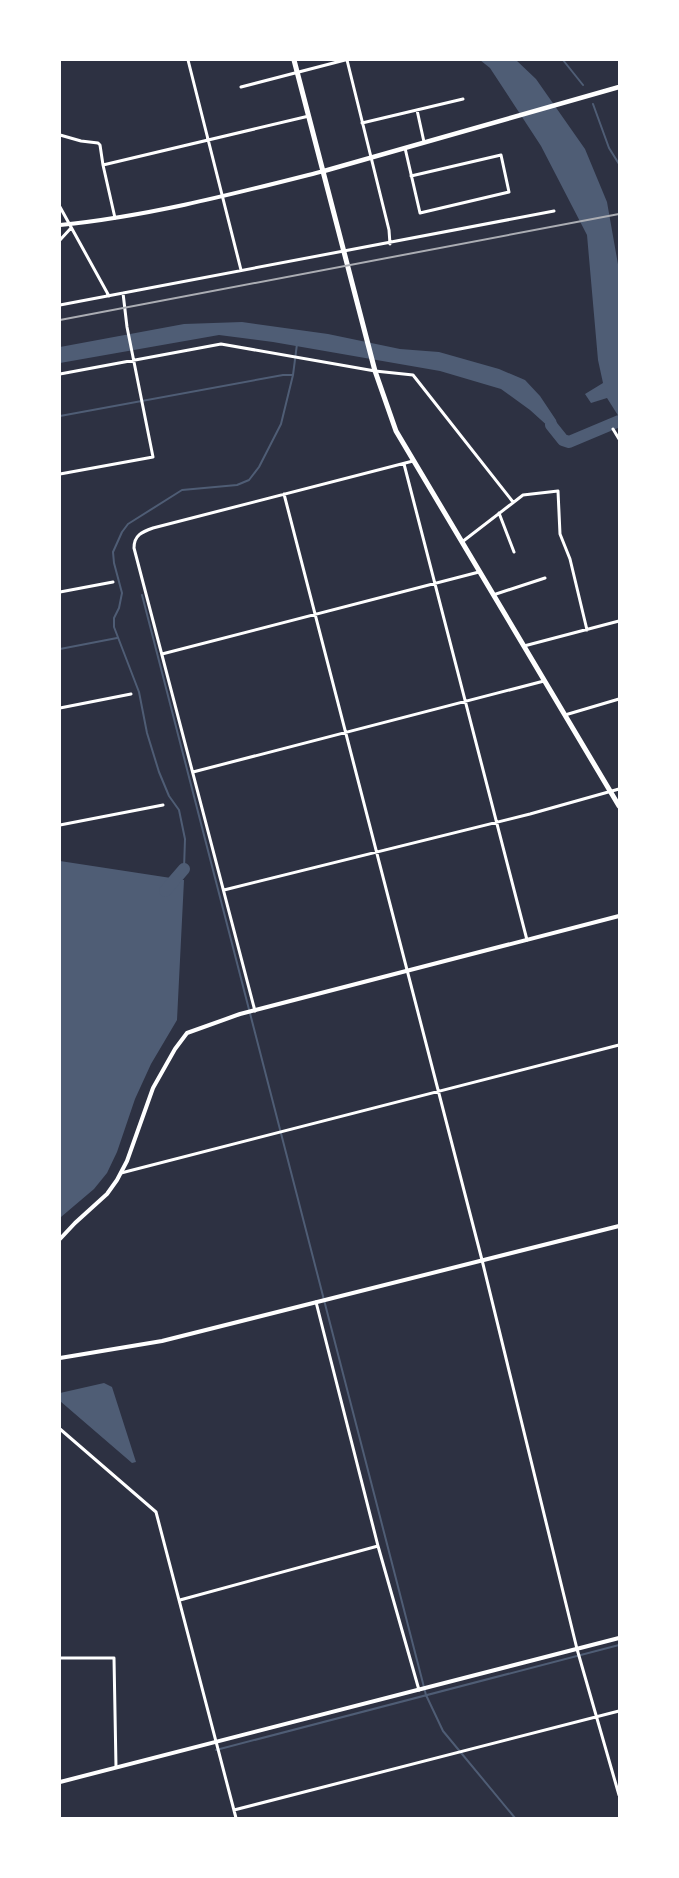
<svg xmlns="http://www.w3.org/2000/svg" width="679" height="1878" viewBox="0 0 679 1878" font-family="'Roboto Condensed',sans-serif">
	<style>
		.water { fill: #4f5d75 }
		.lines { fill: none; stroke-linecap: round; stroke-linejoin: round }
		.stream { stroke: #4f5d75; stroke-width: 2 }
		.river { stroke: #4f5d75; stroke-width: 12 }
		.minor { stroke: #fff; stroke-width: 3 }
		.tertiary { stroke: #fff; stroke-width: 4 }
		.secondary { stroke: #fff; stroke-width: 4.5 }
		.primary { stroke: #fff; stroke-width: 5 }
		.rail { stroke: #abadb3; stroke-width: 2 }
	</style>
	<rect width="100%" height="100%" fill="#2d3142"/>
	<path class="water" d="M 480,60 L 516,60 L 536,79 L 585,149 L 607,202 L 619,270 L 619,417 L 607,398 L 591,403 L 585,394 L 603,383 L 598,360 L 587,235 L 541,146 L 490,68 Z
		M 242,322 L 328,334 L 400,349 L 439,352 L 499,369 L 525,380 L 540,396 L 556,420 L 561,438 L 530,410 L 501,389 L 440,371 L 273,342 L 219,335 L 60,363 L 60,347 L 184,324 Z
		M 60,861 L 184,880 L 177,1020 L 151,1064 L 135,1099 L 117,1152 L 107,1173 L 94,1189 L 61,1217 Z
		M 104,1383 L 112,1387 L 136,1462 L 132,1463 L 60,1401 L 60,1393 Z"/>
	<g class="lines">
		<path class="stream" d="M 563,60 L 583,85
			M 593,104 L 609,148 L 619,164
			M 60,416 L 283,375 L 293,375
			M 142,595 L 426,1695 L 443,1731 L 515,1818
			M 60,649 L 117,638
			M 184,869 L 185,839 L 179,810 L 169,796 L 159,772 L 147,733 L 139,692 L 114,627 L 114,618 L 119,608 L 122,593 L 114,563 L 113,552 L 122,532 L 128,524 L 182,490 L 237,485 L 249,480 L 259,467 L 281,424 L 293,375 L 297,344
			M 216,1750 L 619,1645"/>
		<path class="river" d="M 551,425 L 563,440 L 569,442 L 619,421
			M 165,891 L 184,869"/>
		<path class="minor" d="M 188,60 L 241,270
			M 347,60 L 389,230 L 390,244
			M 241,87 L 345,60
			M 417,110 L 424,142
			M 362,123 L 463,99
			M 60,135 L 81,141 L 98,143 L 100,145 L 103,165
			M 405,148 L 420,213 L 509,192 L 501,155 L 411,176
			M 60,207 L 109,296
			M 115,218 L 103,165 L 309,116
			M 60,240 L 71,228
			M 60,305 L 554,211
			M 60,374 L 221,344 L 375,371 L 413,375 L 513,502
			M 613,429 L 619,439
			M 404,464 L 527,940
			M 60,474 L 153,457 L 127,327 L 123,293
			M 284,494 L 482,1260 L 577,1649 L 619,1795
			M 499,513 L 514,552
			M 462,542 L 523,495 L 558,491 L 560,534 L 570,559 L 587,630
			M 60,592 L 113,582
			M 493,595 L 545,578
			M 524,646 L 619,621
			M 162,654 L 479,572
			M 60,708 L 131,694
			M 565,715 L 619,699
			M 193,772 L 544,681
			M 60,825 L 163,805
			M 224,890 L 530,814 L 619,789
			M 255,1011 L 134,548 C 134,535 142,532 153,528 L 413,461
			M 121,1173 L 619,1045
			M 316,1302 L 378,1546 L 419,1690
			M 60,1429 L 156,1512 L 236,1818
			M 180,1600 L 378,1546
			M 60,1658 L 114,1658 L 116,1767
			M 234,1810 L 619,1711"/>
		<path class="tertiary" d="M 60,225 C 150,216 237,193 324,171
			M 60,1239 L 75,1223 L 107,1194 L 117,1180 L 127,1161 L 153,1088 L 175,1049 L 187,1033 L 240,1014 L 619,916
			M 60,1358 L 162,1341 L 619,1226
			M 60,1782 L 619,1638"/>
		<path class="secondary" d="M 324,171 L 619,87"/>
		<path class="primary" d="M 294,60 L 375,371 L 396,431 L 619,806"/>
		<path class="rail" d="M 60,320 L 619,214"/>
	</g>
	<rect width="679" height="1878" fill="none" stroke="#ffffff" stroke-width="122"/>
</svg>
